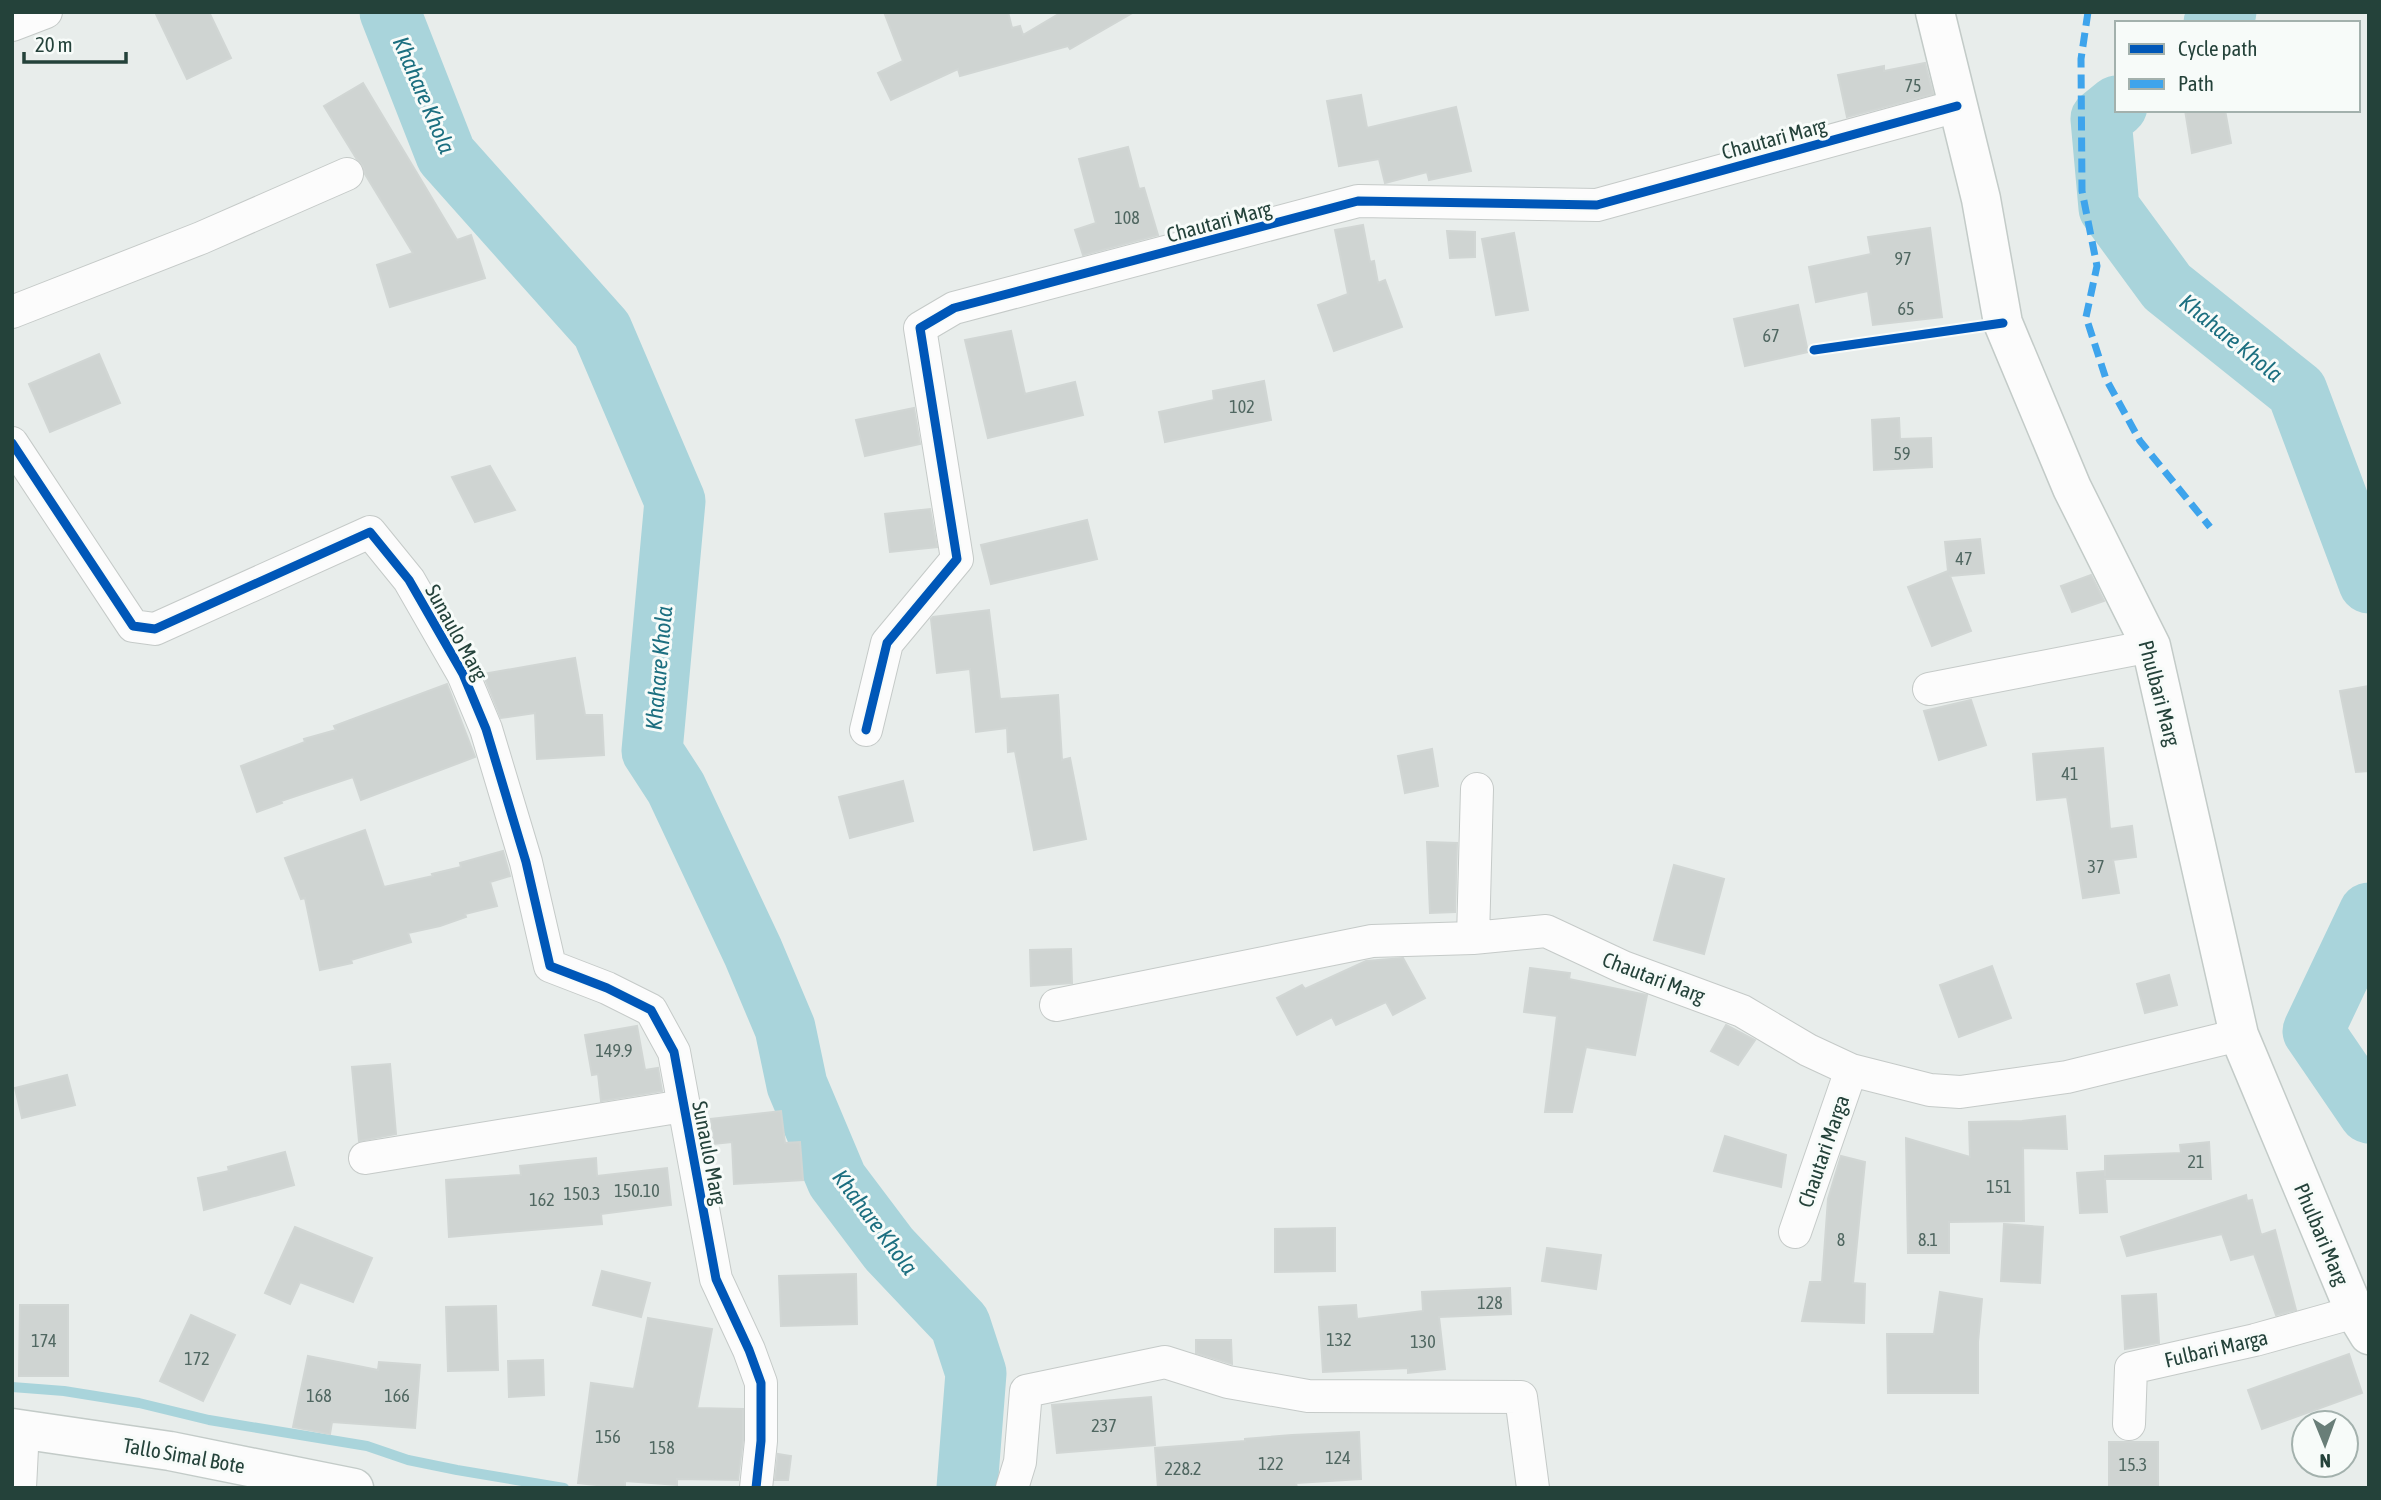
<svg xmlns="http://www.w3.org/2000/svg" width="2381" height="1500" viewBox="0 0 2381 1500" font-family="'Asap Condensed',sans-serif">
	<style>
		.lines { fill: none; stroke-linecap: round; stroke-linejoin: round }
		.stream { stroke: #a9d4db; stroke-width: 10 }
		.river { stroke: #a9d4db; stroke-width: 61 }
		.building { fill: #cfd4d2; stroke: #d1d6d4; stroke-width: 2 }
		.street-casing { stroke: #c5cac8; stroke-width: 34 }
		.secondary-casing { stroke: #c3cbc8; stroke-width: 41 }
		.street { stroke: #fcfcfc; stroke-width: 32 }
		.secondary { stroke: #fcfcfc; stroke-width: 38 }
		.quiet { stroke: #3ea4ec; stroke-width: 7; stroke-dasharray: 14 7; stroke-linecap: butt }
		.cycleway-casing { stroke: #f7fbf9; stroke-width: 13 }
		.cycleway { stroke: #0057b8; stroke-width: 9 }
		.labels { text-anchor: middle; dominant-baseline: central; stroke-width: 6; stroke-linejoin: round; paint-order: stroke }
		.number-label { font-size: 18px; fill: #506761 }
		.street-label { font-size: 21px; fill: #24423a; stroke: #f7fbf9 }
		.water-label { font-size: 23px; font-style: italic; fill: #1c6f80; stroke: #f7fbf9 }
	</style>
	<rect width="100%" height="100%" fill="#e8edeb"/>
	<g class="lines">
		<path class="stream" d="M 12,1387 L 64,1391 L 139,1403 L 209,1420 L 367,1446 L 408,1460 L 457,1470 L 564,1488"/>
		<path class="river" d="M 390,12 L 446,155 L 602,330 L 675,501 L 652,751 L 676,788 L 753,952 L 785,1028 L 797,1085 L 837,1180 L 889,1249 L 960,1324 L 976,1373 L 967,1488
			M 2214,23 L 2226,12
			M 2117,106 L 2101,119 L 2109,208 L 2167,287 L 2297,391 L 2369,583
			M 2369,913 L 2313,1031 L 2369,1113"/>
	</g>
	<path class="building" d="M 155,12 L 209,12 L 231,58 L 187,79 Z
		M 884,12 L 1008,12 L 1012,28 L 1020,26 L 1023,35 L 1062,12 L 1134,12 L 1070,49 L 1068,46 L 960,76 L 958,69 L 891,100 L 878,73 L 903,61 Z
		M 1925,63 L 1933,94 L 1847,117 L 1838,75 L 1884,66 L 1884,71 Z
		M 363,83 L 457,240 L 471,235 L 485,278 L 390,307 L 377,265 L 413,253 L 365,174 L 363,166 L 356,158 L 324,106 Z
		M 1361,95 L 1367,128 L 1456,107 L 1471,171 L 1429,180 L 1427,172 L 1385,183 L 1379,159 L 1339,166 L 1327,101 Z
		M 2185,110 L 2225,110 L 2231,143 L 2192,153 Z
		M 1128,147 L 1139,189 L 1144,188 L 1158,235 L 1083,255 L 1075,230 L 1096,223 L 1079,159 Z
		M 1363,225 L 1370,262 L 1374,261 L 1378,283 L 1385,280 L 1402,327 L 1334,351 L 1318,305 L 1348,294 L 1335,230 Z
		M 1930,228 L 1942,317 L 1873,325 L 1868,291 L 1816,302 L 1809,267 L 1871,254 L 1868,237 Z
		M 1447,231 L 1475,232 L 1475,257 L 1450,258 Z
		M 1514,233 L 1528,310 L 1496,315 L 1482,239 Z
		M 1798,305 L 1808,352 L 1745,366 L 1734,319 Z
		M 1011,331 L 1025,394 L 1075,382 L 1083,415 L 988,438 L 965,340 Z
		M 99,354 L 120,403 L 50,432 L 29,384 Z
		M 1264,381 L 1271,420 L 1165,442 L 1159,412 L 1214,400 L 1213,391 Z
		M 914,408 L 920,444 L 865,456 L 856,420 Z
		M 1899,418 L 1900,439 L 1931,438 L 1932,467 L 1874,470 L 1872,420 Z
		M 490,466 L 515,510 L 475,522 L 452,477 Z
		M 930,509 L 937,547 L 890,552 L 885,514 Z
		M 1087,520 L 1097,559 L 991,584 L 981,545 Z
		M 1980,539 L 1984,573 L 1950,576 L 1971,631 L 1932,646 L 1908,587 L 1948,571 L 1945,542 Z
		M 2091,575 L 2104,601 L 2072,612 L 2061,586 Z
		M 989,610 L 1000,699 L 1058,695 L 1062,760 L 1070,758 L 1086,839 L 1034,850 L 1015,751 L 1008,752 L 1007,728 L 976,732 L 970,669 L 937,673 L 931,619 L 933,617 Z
		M 575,658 L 585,715 L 602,715 L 604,755 L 537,759 L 535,713 L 501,718 L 483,674 Z
		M 447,684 L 475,757 L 361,800 L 353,777 L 281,801 L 282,803 L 257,812 L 241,766 L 305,742 L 304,739 L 336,730 L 334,726 Z
		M 2369,686 L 2369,771 L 2356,772 L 2340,691 Z
		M 1971,700 L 1986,745 L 1939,760 L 1924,711 Z
		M 2103,748 L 2110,829 L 2132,826 L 2136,857 L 2113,860 L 2119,893 L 2083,898 L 2067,797 L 2037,800 L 2033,754 Z
		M 1432,749 L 1438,786 L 1405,793 L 1398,756 Z
		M 903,781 L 913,821 L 850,838 L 839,797 Z
		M 365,830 L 384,887 L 433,876 L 432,874 L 461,867 L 460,863 L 503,851 L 510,876 L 490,882 L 497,906 L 465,914 L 466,917 L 440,926 L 408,933 L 411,942 L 351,960 L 352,963 L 320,970 L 305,898 L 301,899 L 285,858 Z
		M 1427,842 L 1457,843 L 1455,912 L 1430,913 Z
		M 1674,865 L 1724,879 L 1704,954 L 1654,940 Z
		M 1071,949 L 1072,983 L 1031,986 L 1030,950 Z
		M 1403,958 L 1425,998 L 1393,1015 L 1386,1002 L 1336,1025 L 1332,1017 L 1297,1035 L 1277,998 L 1302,985 L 1305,989 L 1366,961 Z
		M 1992,966 L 2011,1018 L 1959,1037 L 1940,985 Z
		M 1530,968 L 1570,973 L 1569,979 L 1647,995 L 1635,1055 L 1586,1047 L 1572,1112 L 1545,1112 L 1557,1016 L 1524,1012 Z
		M 2169,975 L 2177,1005 L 2145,1013 L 2137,984 Z
		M 1726,1025 L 1755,1040 L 1738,1065 L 1711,1051 Z
		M 637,1026 L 645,1070 L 658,1068 L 662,1091 L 601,1101 L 598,1074 L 592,1075 L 585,1035 Z
		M 390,1064 L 396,1134 L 359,1141 L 352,1067 Z
		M 67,1075 L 75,1105 L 22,1118 L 15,1088 Z
		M 781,1111 L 785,1143 L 800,1142 L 803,1180 L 734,1184 L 732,1142 L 714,1144 L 711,1119 Z
		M 2065,1116 L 2067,1149 L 2023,1148 L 2024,1221 L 1949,1222 L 1949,1253 L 1908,1253 L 1906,1138 L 1970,1157 L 1969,1122 L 2022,1121 Z
		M 1725,1136 L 1786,1155 L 1781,1187 L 1714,1171 Z
		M 2209,1142 L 2211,1179 L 2105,1179 L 2107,1212 L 2080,1213 L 2077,1173 L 2105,1171 L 2105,1176 L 2105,1156 L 2181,1153 L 2180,1145 Z
		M 285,1152 L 294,1185 L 204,1210 L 198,1178 L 229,1171 L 228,1167 Z
		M 1841,1156 L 1865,1162 L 1853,1283 L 1865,1284 L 1864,1323 L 1802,1321 L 1810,1282 L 1822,1282 L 1828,1199 Z
		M 596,1158 L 597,1176 L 667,1168 L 671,1205 L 601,1214 L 602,1224 L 449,1237 L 446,1180 L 521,1175 L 520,1166 Z
		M 2246,1195 L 2247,1201 L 2252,1200 L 2261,1235 L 2275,1230 L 2296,1310 L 2276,1315 L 2254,1254 L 2231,1260 L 2222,1234 L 2127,1256 L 2121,1237 Z
		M 2004,1224 L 2043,1227 L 2040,1283 L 2001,1281 Z
		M 295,1227 L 372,1258 L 353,1302 L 300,1282 L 290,1304 L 265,1293 Z
		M 1335,1228 L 1335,1271 L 1275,1272 L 1275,1229 Z
		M 1547,1248 L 1601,1255 L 1596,1289 L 1542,1281 Z
		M 602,1271 L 650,1283 L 641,1317 L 593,1305 Z
		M 856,1274 L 857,1324 L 781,1326 L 779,1276 Z
		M 1510,1288 L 1511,1314 L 1439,1317 L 1445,1369 L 1408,1373 L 1408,1368 L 1323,1372 L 1319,1307 L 1356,1305 L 1357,1319 L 1423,1311 L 1422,1292 Z
		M 1940,1292 L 1982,1299 L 1978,1342 L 1978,1393 L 1888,1393 L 1887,1334 L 1934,1334 Z
		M 2156,1294 L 2159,1343 L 2125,1349 L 2122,1296 Z
		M 20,1305 L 68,1305 L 68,1376 L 19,1376 Z
		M 496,1306 L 498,1370 L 448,1371 L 446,1307 Z
		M 191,1315 L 235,1335 L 203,1401 L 160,1381 Z
		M 648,1318 L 712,1329 L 697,1408 L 743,1409 L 743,1440 L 738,1480 L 677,1479 L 677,1485 L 625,1481 L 625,1488 L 578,1483 L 591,1383 L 634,1389 Z
		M 1196,1340 L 1231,1340 L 1232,1364 L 1196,1353 Z
		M 2349,1354 L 2362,1393 L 2262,1429 L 2248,1390 Z
		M 308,1356 L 378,1370 L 379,1362 L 420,1365 L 415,1428 L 332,1422 L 330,1434 L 293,1427 Z
		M 543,1360 L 544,1395 L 509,1397 L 508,1361 Z
		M 1151,1397 L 1155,1445 L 1057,1453 L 1052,1405 Z
		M 1359,1432 L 1361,1479 L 1296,1483 L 1297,1488 L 1158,1488 L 1155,1448 L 1245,1441 L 1245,1439 L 1292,1435 Z
		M 2109,1442 L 2158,1442 L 2158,1486 L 2109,1485 Z
		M 778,1454 L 791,1456 L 788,1480 L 775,1480 Z"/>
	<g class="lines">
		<defs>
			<path id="street" d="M 12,25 L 46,12
				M 12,312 L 201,238 L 347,174
				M 12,443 L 133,626 L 155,629 L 370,532 L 409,580 L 463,674 L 486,729 L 526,862 L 550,966 L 607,988 L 651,1010 L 674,1052 L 716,1279 L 749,1350 L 761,1383 L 761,1441 L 756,1488
				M 1929,689 L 2151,646
				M 866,730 L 887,643 L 957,559 L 920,328 L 954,308 L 1358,201 L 1597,205 L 1957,106
				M 1473,938 L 1477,789
				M 1056,1005 L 1372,941 L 1473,938 L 1546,931 L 1623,967 L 1742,1011 L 1808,1050 L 1851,1070 L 1930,1090 L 1960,1092 L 2067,1077 L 2239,1035
				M 365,1158 L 683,1106
				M 1795,1232 L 1851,1070
				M 2129,1424 L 2131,1368 L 2255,1340 L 2355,1312
				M 20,1488 L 23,1429
				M 1012,1488 L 1020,1462 L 1026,1391 L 1165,1362 L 1228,1382 L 1308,1396 L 1521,1397 L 1533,1488"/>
			<path id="secondary" d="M 1935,12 L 1981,199 L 2003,323 L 2072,488 L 2151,646 L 2239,1035 L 2355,1312 L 2369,1335
				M 12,1428 L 170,1451 L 354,1488"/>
		</defs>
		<use href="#street" class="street-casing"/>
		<use href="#secondary" class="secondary-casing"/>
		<use href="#street" class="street"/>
		<use href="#secondary" class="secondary"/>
		<path class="quiet" d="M 2088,12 L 2081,59 L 2082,191 L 2097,266 L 2086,317 L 2106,379 L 2140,441 L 2210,527"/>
		<defs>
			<path id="cycleway" d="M 1814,350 L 2003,323
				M 12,443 L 133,626 L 155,629 L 370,532 L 409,580 L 463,674 L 486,729 L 526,862 L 550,966 L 607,988 L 651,1010 L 674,1052 L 716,1279 L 749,1350 L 761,1383 L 761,1441 L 756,1488
				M 866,730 L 887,643 L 957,559 L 920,328 L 954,308 L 1358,201 L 1597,205 L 1957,106"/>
		</defs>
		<use href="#cycleway" class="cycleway-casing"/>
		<use href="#cycleway" class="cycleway"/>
	</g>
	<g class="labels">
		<g class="number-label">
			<text x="1913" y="85">75</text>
			<text x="1127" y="217">108</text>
			<text x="1903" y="258">97</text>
			<text x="1906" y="308">65</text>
			<text x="1771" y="335">67</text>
			<text x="1242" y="406">102</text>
			<text x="1902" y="453">59</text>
			<text x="1964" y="558">47</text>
			<text x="2070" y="773">41</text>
			<text x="2096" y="866">37</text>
			<text x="614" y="1050">149.9</text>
			<text x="2196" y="1161">21</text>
			<text x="1999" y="1186">151</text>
			<text x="637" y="1190">150.10</text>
			<text x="582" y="1193">150.3</text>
			<text x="542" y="1199">162</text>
			<text x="1841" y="1239">8</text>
			<text x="1928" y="1239">8.1</text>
			<text x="1490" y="1302">128</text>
			<text x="1339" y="1339">132</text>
			<text x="44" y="1340">174</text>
			<text x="1423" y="1341">130</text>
			<text x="197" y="1358">172</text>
			<text x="319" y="1395">168</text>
			<text x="397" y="1395">166</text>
			<text x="1104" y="1425">237</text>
			<text x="608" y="1436">156</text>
			<text x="662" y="1447">158</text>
			<text x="1338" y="1457">124</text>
			<text x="1271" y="1463">122</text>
			<text x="2133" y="1464">15.3</text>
			<text x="1183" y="1468">228.2</text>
		</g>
		<g class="street-label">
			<text transform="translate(1774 138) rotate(-15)">Chautari Marg</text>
			<text transform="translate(1219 221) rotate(-15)">Chautari Marg</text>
			<text transform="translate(457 632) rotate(61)">Sunaulo Marg</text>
			<text transform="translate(2160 693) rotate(75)">Phulbari Marg</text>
			<text transform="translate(1654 977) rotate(21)">Chautari Marg</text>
			<text transform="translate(1823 1151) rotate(-71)">Chautari Marga</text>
			<text transform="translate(710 1153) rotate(79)">Sunaulo Marg</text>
			<text transform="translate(2322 1234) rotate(67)">Phulbari Marg</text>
			<text transform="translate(2216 1348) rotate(-13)">Fulbari Marga</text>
			<text transform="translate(184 1455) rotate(10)">Tallo Simal Bote</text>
		</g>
		<g class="water-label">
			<text transform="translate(424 95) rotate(67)">Khahare Khola</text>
			<text transform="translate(2231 338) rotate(39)">Khahare Khola</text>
			<text transform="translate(659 668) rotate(-85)">Khahare Khola</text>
			<text transform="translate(875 1222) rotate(53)">Khahare Khola</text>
		</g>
	</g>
	<rect width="2381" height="1500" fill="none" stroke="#24423a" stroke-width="28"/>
	<rect x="2115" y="21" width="245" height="91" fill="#f7fbf9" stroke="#a3b1ad" stroke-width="2"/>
	<rect x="2129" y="44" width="35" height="10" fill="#0057b8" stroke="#a3b1ad" stroke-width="2"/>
	<text x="2178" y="56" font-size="21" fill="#24423a">Cycle path</text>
	<rect x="2129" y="79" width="35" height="10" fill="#3ea4ec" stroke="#a3b1ad" stroke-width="2"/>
	<text x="2178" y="91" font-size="21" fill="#24423a">Path</text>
	<g transform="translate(2325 1444) rotate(179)"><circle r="33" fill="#f7fbf9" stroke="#a3b1ad" stroke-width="2"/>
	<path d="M0-5L12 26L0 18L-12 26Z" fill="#697e78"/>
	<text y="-10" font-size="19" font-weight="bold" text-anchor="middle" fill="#24423a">N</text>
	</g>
	<path d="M24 52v10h102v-10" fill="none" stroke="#24423a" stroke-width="3.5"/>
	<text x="35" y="52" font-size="21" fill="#24423a" stroke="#f7fbf9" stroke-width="5" paint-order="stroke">20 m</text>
</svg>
